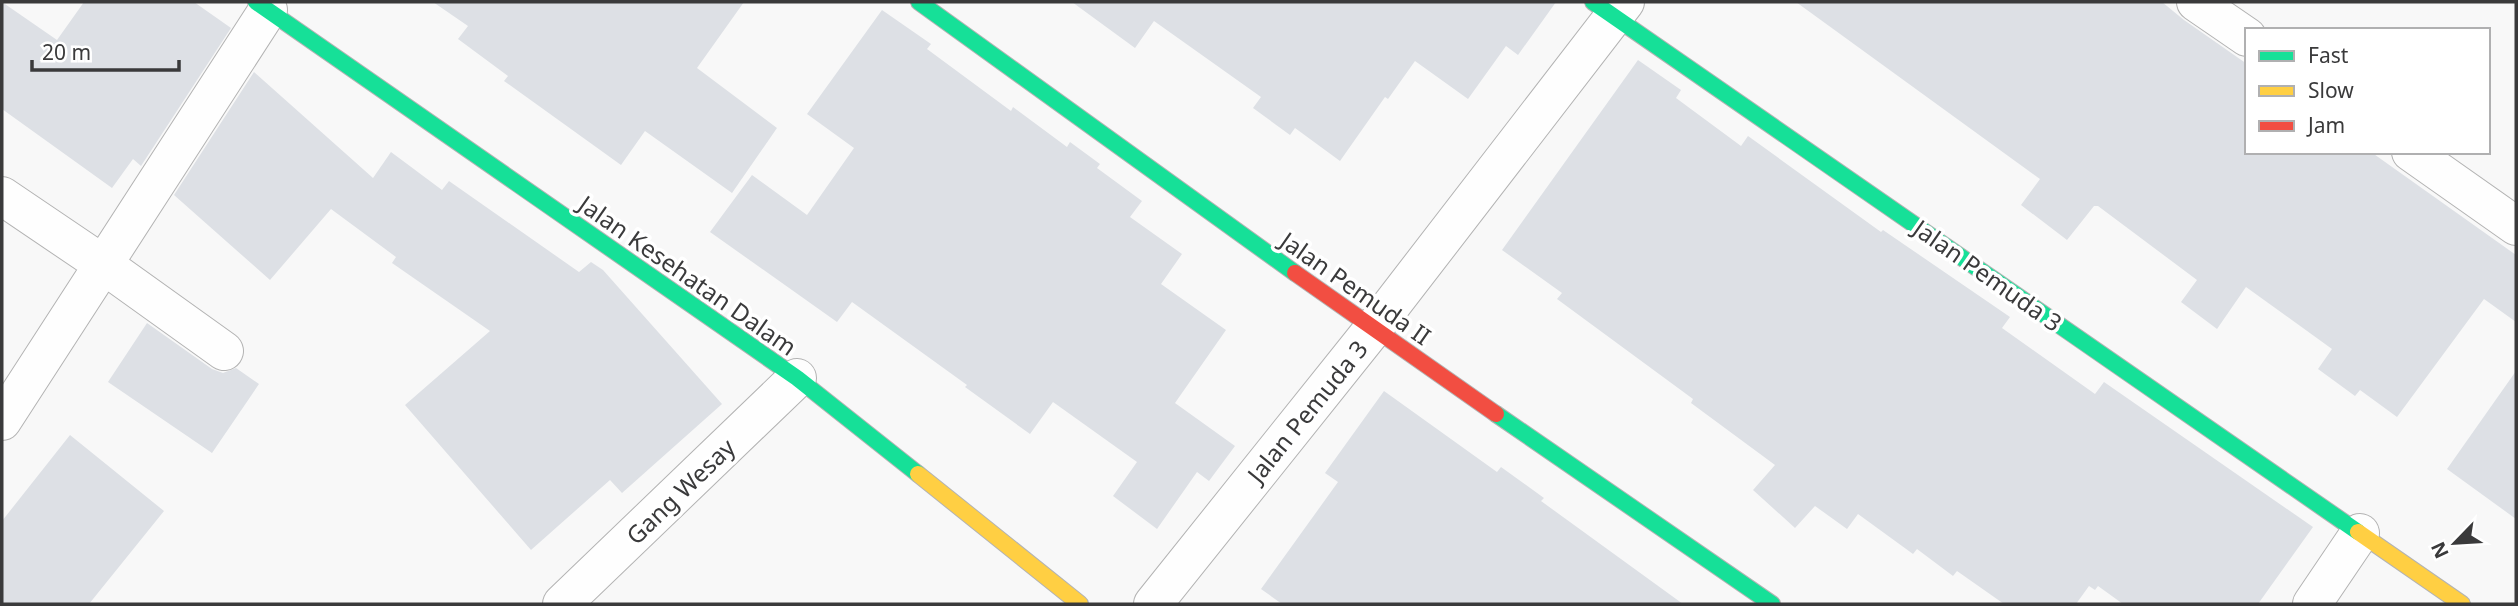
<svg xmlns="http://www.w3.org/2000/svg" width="2518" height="606" viewBox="0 0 2518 606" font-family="'Noto Sans',sans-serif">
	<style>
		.building { fill: #dde0e5 }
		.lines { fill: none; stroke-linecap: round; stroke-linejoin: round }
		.street-casing { stroke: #b3b3b3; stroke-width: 40 }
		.fast-casing { stroke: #b3b3b3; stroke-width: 18 }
		.slow-casing { stroke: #b3b3b3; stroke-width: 18 }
		.jam-casing { stroke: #b3b3b3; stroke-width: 18 }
		.street { stroke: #fefefe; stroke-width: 38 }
		.fast { stroke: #16e098; stroke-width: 16 }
		.slow { stroke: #ffcf43; stroke-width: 16 }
		.jam { stroke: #f24e42; stroke-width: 16 }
		.labels { text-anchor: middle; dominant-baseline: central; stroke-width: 7; stroke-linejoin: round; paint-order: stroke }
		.street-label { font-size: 24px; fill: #3a3a3b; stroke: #fff }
	</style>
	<rect width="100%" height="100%" fill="#f8f8f8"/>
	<path class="building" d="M 2,2 L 57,40 L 84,2 L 194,2 L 231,28 L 141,166 L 133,159 L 112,188 L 2,109 Z
		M 433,2 L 744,2 L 697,68 L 777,128 L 732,193 L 645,131 L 621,165 L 504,81 L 508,76 L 458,39 L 468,26 Z
		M 1072,2 L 1556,2 L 1518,55 L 1506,46 L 1468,99 L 1415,61 L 1388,99 L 1385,97 L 1340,161 L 1295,128 L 1290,135 L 1253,108 L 1261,97 L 1154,21 L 1135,48 Z
		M 1796,2 L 2162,2 L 2184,20 L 2247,64 L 2247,152 L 2371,152 L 2516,255 L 2516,322 L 2484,299 L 2397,417 L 2360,390 L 2355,396 L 2318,369 L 2332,349 L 2246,287 L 2217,329 L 2181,302 L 2197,280 L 2098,206 L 2094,206 L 2067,240 L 2021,205 L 2040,179 Z
		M 882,10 L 931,44 L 927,49 L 1011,111 L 1013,107 L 1067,147 L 1070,142 L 1100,164 L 1097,168 L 1142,201 L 1130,217 L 1182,254 L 1161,284 L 1226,330 L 1175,403 L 1235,446 L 1209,481 L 1197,472 L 1157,529 L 1113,496 L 1137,462 L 1053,402 L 1030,434 L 965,387 L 967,385 L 852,302 L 837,322 L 710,232 L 752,175 L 807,215 L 854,148 L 807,114 Z
		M 1638,60 L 1681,90 L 1676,98 L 1741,146 L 1748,136 L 1881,232 L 1883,230 L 2010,317 L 2002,328 L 2095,394 L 2104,382 L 2313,527 L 2258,604 L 2123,604 L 2098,586 L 2095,590 L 2089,586 L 2076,604 L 2004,604 L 1957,571 L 1953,576 L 1917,549 L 1913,554 L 1858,514 L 1847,529 L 1815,506 L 1795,528 L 1753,490 L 1775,465 L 1691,403 L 1693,399 L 1557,299 L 1562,293 L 1502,250 Z
		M 254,72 L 373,178 L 391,152 L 442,190 L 449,181 L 579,272 L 591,262 L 603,270 L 722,404 L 622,493 L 610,480 L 531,550 L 405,405 L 490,331 L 392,263 L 396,257 L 331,209 L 270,280 L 174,195 Z
		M 147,323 L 212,369 L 223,373 L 236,368 L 259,384 L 212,453 L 108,382 Z
		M 2516,371 L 2516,519 L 2447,469 Z
		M 1384,391 L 1497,472 L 1501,467 L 1544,498 L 1541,501 L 1683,604 L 1282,604 L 1261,589 L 1338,482 L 1325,473 Z
		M 70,435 L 164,511 L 89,604 L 2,604 L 2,521 Z"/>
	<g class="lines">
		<defs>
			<path id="street" d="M 2196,2 L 2247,37
				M 2411,152 L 2516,226
				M 2,196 L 104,265 L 224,351
				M 2,421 L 268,10
				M 562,604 L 797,378
				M 1153,604 L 1373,329 L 1625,2
				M 2312,604 L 2360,533"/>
			<path id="fast" d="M 256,2 L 797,378 L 918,474
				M 919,2 L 1295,273
				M 1593,2 L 2358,532
				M 1496,414 L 1772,604"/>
			<path id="slow" d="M 918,474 L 1080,604
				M 2358,532 L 2462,604"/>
			<path id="jam" d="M 1295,273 L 1496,414"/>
		</defs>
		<use href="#street" class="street-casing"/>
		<use href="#fast" class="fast-casing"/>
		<use href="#slow" class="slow-casing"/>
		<use href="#jam" class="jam-casing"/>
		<use href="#street" class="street"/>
		<use href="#fast" class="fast"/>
		<use href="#slow" class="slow"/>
		<use href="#jam" class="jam"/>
	</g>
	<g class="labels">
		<g class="street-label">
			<text transform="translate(688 275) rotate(35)">Jalan Kesehatan Dalam</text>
			<text transform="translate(1988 275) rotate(35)">Jalan Pemuda 3</text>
			<text transform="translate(1356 288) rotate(35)">Jalan Pemuda II</text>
			<text transform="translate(1307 411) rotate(-51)">Jalan Pemuda 3</text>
			<text transform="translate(680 491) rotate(-44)">Gang Wesay</text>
		</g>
	</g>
	<rect width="2518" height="606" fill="none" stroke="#3a3a3b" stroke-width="7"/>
	<rect x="2245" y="28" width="245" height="126" fill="#ffffff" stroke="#b0b0b1" stroke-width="2"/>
	<rect x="2259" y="51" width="35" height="10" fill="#16e098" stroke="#b0b0b1" stroke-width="2"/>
	<text x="2308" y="63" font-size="21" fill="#3a3a3b">Fast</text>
	<rect x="2259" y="86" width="35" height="10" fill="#ffcf43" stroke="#b0b0b1" stroke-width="2"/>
	<text x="2308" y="98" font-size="21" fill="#3a3a3b">Slow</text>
	<rect x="2259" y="121" width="35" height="10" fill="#f24e42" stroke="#b0b0b1" stroke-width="2"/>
	<text x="2308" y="133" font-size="21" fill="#3a3a3b">Jam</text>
	<g transform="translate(2455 543) rotate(245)" stroke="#ffffff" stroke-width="5" paint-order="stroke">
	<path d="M0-5L12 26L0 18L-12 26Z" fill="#3a3a3b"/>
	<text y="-10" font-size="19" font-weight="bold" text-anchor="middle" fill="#3a3a3b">N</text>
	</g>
	<path d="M32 60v10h147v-10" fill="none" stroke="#3a3a3b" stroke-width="3.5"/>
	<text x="42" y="60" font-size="21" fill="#3a3a3b" stroke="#ffffff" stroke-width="5" paint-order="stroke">20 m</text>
</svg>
